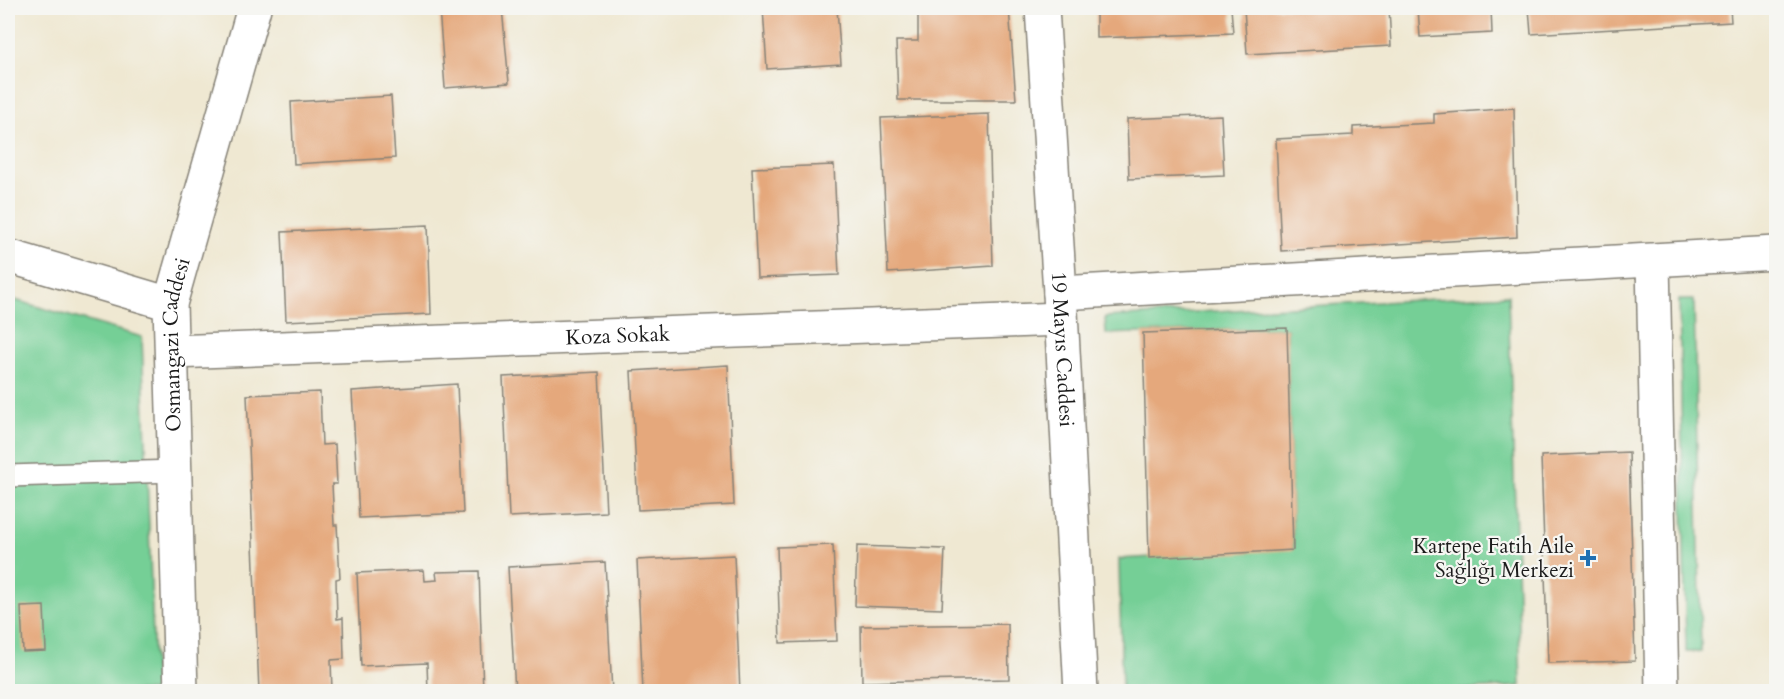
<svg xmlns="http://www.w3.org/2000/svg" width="1784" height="699" viewBox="0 0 1784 699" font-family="Cardo,serif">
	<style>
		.green { fill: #75cf96; stroke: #487659; stroke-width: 1.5 }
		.building { fill: #e5a87c }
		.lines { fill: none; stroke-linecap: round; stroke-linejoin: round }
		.lane-casing { stroke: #868277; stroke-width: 24 }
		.street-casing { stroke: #868277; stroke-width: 36 }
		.secondary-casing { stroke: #868277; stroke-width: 36 }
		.lane { stroke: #fff; stroke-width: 21 }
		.street { stroke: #fff; stroke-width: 33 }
		.secondary { stroke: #fff; stroke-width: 33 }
		.poi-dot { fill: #1f6fb2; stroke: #f6f6f2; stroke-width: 2 }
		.labels { text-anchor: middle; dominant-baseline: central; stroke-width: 4.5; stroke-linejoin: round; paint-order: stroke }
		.street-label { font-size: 21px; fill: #1c1c1c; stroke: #f6f6f2 }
		.poi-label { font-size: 21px; fill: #1c1c1c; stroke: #f6f6f2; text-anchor: end }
	</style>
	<rect width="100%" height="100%" fill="#f6f6f2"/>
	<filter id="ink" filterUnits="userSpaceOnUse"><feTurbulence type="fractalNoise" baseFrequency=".0167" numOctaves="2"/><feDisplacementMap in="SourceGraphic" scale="12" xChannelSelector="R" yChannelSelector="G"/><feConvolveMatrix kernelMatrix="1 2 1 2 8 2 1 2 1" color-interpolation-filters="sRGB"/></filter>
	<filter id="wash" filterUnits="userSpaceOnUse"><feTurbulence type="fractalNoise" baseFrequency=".008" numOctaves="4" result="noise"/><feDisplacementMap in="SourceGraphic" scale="24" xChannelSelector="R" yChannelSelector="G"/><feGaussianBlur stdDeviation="1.35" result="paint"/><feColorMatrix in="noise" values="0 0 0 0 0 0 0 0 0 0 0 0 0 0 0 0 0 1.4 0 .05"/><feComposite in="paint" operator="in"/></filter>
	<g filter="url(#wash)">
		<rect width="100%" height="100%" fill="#efe8d2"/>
		<path class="green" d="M 1508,295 L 1521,686 L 1419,692 L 1122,691 L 1119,559 L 1293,549 L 1287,328 L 1106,334 L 1105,317 Z
			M 8,298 L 142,337 L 155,691 L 8,691 Z
			M 1679,300 L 1694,300 L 1701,652 L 1686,652 Z"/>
		<g id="blocks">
			<path class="building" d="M 439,8 L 502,8 L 509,83 L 445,88 Z
				M 763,8 L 837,8 L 841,64 L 767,69 Z
				M 918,8 L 1009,8 L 1016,100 L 898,100 L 896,41 L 918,41 Z
				M 1096,8 L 1231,8 L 1233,33 L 1096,38 Z
				M 1244,8 L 1389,8 L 1391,46 L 1247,54 Z
				M 1418,8 L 1491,8 L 1492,33 L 1420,37 Z
				M 1529,8 L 1730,8 L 1731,22 L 1531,34 Z
				M 391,96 L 395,158 L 294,164 L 291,102 Z
				M 1514,108 L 1517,237 L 1281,251 L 1276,139 L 1353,135 L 1353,127 L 1434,123 L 1434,114 Z
				M 989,114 L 993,266 L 888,273 L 881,118 Z
				M 1221,115 L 1224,175 L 1129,179 L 1127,119 Z
				M 834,165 L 839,275 L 757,278 L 752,168 Z
				M 428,225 L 431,314 L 286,321 L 282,232 Z
				M 1287,328 L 1293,550 L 1149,558 L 1143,333 Z
				M 728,365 L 734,505 L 638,510 L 631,371 Z
				M 599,372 L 606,512 L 509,517 L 503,377 Z
				M 457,384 L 463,513 L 359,518 L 352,391 Z
				M 320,392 L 322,445 L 335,444 L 337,484 L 332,484 L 334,525 L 337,525 L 340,578 L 336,579 L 337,619 L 343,618 L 344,659 L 331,660 L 332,692 L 259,692 L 247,395 Z
				M 1629,452 L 1635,661 L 1548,663 L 1541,456 Z
				M 833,545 L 837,641 L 780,643 L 777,547 Z
				M 857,546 L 945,549 L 942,609 L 855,606 Z
				M 734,555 L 740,692 L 643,692 L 637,560 Z
				M 605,562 L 612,692 L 515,692 L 508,567 Z
				M 424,570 L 425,581 L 437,580 L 436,572 L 479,571 L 483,692 L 428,691 L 427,663 L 361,666 L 357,573 Z
				M 44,606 L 46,651 L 23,652 L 21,607 Z
				M 1008,624 L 1009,679 L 862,682 L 861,626 Z"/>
		</g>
	</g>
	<g filter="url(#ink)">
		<use href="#blocks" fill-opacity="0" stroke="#868277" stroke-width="1.5"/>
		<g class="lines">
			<defs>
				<path id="lane" d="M 8,476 L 176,471"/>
				<g id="street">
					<path id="s1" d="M 1042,8 L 1060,293 L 1081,692"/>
					<path d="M 8,256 L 170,304"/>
					<path d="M 1653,261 L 1662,692"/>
					<path d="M 1060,293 L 1776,253"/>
					<path id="s2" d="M 172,352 L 1061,319"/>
				</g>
				<g id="secondary">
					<path id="s3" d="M 181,692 L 170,304 L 254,8"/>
				</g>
			</defs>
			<use href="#lane" class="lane-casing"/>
			<use href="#street" class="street-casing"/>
			<use href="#secondary" class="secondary-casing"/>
			<use href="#lane" class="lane"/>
			<use href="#street" class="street"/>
			<use href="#secondary" class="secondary"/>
		</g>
	</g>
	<path class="poi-dot" d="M1585 549h6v6h6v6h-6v6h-6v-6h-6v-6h6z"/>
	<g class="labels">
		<g class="street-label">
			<text stroke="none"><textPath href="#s2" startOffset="446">Koza Sokak</textPath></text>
			<text stroke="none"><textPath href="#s3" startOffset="348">Osmangazi Caddesi</textPath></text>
			<text stroke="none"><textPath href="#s1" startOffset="342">19 Mayıs Caddesi</textPath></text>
		</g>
		<g class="poi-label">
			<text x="1574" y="546">Kartepe Fatih Aile<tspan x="1574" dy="24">Sağlığı Merkezi</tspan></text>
		</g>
	</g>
	<rect width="1784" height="699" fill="none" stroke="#f6f6f2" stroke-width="30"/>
</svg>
